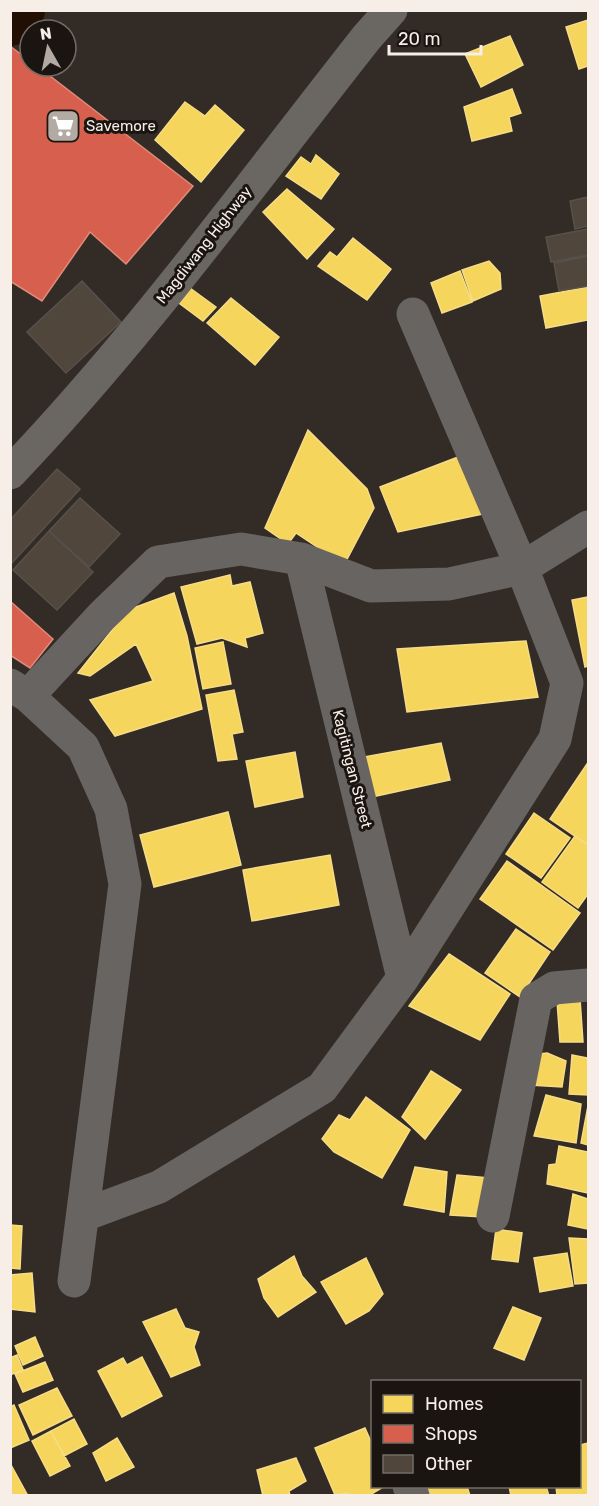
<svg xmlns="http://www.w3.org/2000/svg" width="599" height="1506" viewBox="0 0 599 1506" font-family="Rubik,sans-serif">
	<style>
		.homes { fill: #f6d55c; stroke: #f6dc86; stroke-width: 1.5 }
		.shops { fill: #d6604d; stroke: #e08b7b; stroke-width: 1.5 }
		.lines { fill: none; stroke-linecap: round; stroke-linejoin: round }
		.river { stroke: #230e03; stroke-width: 54 }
		.building { fill: #50463c; stroke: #57514c; stroke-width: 1.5 }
		.street { stroke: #676462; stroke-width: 33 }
		.secondary { stroke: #6a6662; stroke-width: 33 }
		.labels { text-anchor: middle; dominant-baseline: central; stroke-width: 6; stroke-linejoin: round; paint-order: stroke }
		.poi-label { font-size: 15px; fill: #f7eee7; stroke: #1a1510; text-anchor: start }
		.street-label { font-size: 15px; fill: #f7eee7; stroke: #1a1510 }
	</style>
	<rect width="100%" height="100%" fill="#332c26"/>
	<path class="homes" d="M 588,20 L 588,66 L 579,69 L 566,27 Z
		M 510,36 L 523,65 L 481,87 L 465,54 Z
		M 512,89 L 521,113 L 509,117 L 512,131 L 472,141 L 464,107 Z
		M 185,102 L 205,116 L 215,105 L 244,130 L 201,182 L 155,140 Z
		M 316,155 L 339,174 L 321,199 L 286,176 L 301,157 L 311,164 Z
		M 287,189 L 334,229 L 307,259 L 263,212 Z
		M 353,238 L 391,269 L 367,300 L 318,266 L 330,252 L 337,257 Z
		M 489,261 L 500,273 L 501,289 L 473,301 L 462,270 Z
		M 460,271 L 472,302 L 442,313 L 431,283 Z
		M 588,287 L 588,320 L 546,328 L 540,296 Z
		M 190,288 L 216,307 L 203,321 L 179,303 Z
		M 231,298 L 279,337 L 255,365 L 207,323 Z
		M 308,430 L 367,489 L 374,508 L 344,565 L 296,533 L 288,544 L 265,528 Z
		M 458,457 L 483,514 L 398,532 L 380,487 Z
		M 230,575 L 232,586 L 250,582 L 263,633 L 245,638 L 247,647 L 222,638 L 197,644 L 181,587 Z
		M 174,593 L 187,636 L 202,709 L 115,736 L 90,700 L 153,681 L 136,644 L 90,676 L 78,673 L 128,610 Z
		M 588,597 L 588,666 L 585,667 L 572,600 Z
		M 526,641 L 538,697 L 407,712 L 397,649 Z
		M 223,642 L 231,684 L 203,689 L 195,648 Z
		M 234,690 L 243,732 L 232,734 L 237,759 L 218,761 L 206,695 Z
		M 441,743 L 450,780 L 367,798 L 358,758 Z
		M 295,752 L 303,797 L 255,807 L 246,761 Z
		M 587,764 L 588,765 L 588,845 L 550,819 Z
		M 228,812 L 241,865 L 154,887 L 140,835 Z
		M 534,813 L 570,838 L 541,878 L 506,854 Z
		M 575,836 L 588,845 L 588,894 L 578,908 L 542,882 Z
		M 330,855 L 339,905 L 252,921 L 243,870 Z
		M 507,861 L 580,913 L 553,950 L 480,899 Z
		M 516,929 L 550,952 L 520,997 L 485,973 Z
		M 449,954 L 510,994 L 480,1040 L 409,1006 Z
		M 580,999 L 583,1042 L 560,1042 L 557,1001 Z
		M 547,1053 L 566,1061 L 562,1087 L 530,1085 L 531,1055 Z
		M 572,1055 L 588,1058 L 588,1095 L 569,1094 Z
		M 431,1071 L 461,1090 L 425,1139 L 402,1117 Z
		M 546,1095 L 581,1104 L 576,1143 L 534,1136 Z
		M 366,1097 L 410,1130 L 382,1178 L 334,1152 L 322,1139 L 339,1115 L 350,1120 Z
		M 588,1106 L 588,1145 L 581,1143 Z
		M 559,1146 L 588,1152 L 588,1193 L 547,1184 L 549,1165 L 556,1164 Z
		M 415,1167 L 447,1172 L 444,1212 L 404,1205 Z
		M 457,1175 L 489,1178 L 483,1217 L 450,1215 Z
		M 573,1194 L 588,1199 L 588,1229 L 568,1225 Z
		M 10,1225 L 22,1226 L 20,1269 L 10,1268 Z
		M 496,1229 L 522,1233 L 518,1262 L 492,1259 Z
		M 569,1238 L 588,1239 L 588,1283 L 575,1284 Z
		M 567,1253 L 573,1286 L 540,1292 L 534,1258 Z
		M 294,1256 L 302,1276 L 316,1292 L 278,1317 L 264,1298 L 258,1279 Z
		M 366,1258 L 383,1294 L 369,1311 L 346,1324 L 321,1282 Z
		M 32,1273 L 35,1312 L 10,1309 L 10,1275 Z
		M 513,1307 L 541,1318 L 524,1360 L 494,1348 Z
		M 176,1309 L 185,1328 L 199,1332 L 194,1347 L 200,1365 L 171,1377 L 143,1322 Z
		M 35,1337 L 43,1356 L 23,1365 L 15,1346 Z
		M 17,1355 L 23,1370 L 10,1375 L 10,1358 Z
		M 142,1357 L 162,1396 L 122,1417 L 98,1371 L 123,1358 L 127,1365 Z
		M 45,1362 L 53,1380 L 23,1392 L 15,1374 Z
		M 57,1388 L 72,1416 L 33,1435 L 19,1405 Z
		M 14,1405 L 29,1440 L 10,1448 L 10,1407 Z
		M 74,1419 L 87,1444 L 64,1456 L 51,1431 Z
		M 365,1428 L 372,1444 L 372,1486 L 385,1486 L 368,1496 L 350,1496 L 347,1493 L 335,1495 L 315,1448 Z
		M 51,1431 L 70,1466 L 50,1476 L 32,1441 Z
		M 117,1438 L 134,1467 L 106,1481 L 93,1453 Z
		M 588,1443 L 588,1496 L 557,1496 L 556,1486 L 580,1486 L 580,1445 Z
		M 296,1458 L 306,1481 L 289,1491 L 290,1496 L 263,1496 L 257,1470 Z
		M 10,1463 L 28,1496 L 10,1496 Z
		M 421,1486 L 467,1486 L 470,1496 L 425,1496 Z
		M 509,1486 L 546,1486 L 549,1496 L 511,1496 Z"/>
	<path class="shops" d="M 10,46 L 30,61 L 30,66 L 37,66 L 193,186 L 126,264 L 90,232 L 42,301 L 10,281 Z
		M 10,601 L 53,639 L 30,668 L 10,655 Z"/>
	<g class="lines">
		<path class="river" d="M 10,19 L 18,10"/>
	</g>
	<path class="building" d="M 588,197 L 588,226 L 575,229 L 570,201 Z
		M 588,229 L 588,255 L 551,262 L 546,237 Z
		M 588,256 L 588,286 L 559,291 L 554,263 Z
		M 82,281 L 121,322 L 66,373 L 27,332 Z
		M 57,469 L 80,489 L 10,565 L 10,520 Z
		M 80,498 L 120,534 L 89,567 L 49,531 Z
		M 49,531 L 93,572 L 57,610 L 13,570 Z"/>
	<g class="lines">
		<path class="street" d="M 301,559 L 403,978
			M 10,685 L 28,696 L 83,747 L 111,809 L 125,884 L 74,1281
			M 28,696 L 102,616 L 158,562 L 241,549 L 301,559 L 371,586 L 449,584 L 522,568 L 588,527
			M 84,1215 L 159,1187 L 322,1088 L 403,978 L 555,739 L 567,683 L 522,568 L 413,314
			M 493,1216 L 536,999 L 554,988 L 588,985
			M 409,1486 L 413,1496"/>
		<path class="secondary" d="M 10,473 C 140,337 251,184 367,37 L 391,10"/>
	</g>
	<defs>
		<symbol id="supermarket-square" viewBox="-11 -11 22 22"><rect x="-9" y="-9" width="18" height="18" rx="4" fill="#b2aaa3" stroke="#1a1510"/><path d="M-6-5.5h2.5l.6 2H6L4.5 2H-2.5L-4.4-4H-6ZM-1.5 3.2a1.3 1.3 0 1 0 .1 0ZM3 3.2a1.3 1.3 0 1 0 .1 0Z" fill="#fff"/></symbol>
	</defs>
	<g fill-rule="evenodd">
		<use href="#supermarket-square" x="44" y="107" width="38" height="38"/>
	</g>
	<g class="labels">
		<g class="poi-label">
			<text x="86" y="126">Savemore</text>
		</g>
		<g class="street-label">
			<text transform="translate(204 245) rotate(-52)">Magdiwang Highway</text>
			<text transform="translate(352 769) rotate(76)">Kagitingan Street</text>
		</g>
	</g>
	<rect width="599" height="1506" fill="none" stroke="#f7eee7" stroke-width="24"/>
	<rect x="371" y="1380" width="210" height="108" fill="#1a1510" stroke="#726c66" stroke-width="1.5"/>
	<rect x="383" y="1395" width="30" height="18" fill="#f6d55c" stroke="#726c66" stroke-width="1.5"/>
	<text x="425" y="1410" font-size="18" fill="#f7eee7">Homes</text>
	<rect x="383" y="1425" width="30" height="18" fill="#d6604d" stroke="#726c66" stroke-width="1.5"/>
	<text x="425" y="1440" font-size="18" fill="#f7eee7">Shops</text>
	<rect x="383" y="1455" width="30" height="18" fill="#50463c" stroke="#726c66" stroke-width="1.5"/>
	<text x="425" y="1470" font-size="18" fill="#f7eee7">Other</text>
	<g transform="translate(48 48) rotate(351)"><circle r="28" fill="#1a1510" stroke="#726c66" stroke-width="1.5"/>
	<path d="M0-4.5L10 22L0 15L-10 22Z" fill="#b2aaa3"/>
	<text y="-9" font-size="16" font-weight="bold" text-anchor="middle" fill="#f7eee7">N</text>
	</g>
	<path d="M389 45v9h92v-9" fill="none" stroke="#f7eee7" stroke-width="3"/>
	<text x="398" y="45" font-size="18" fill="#f7eee7" stroke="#1a1510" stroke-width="4.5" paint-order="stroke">20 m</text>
</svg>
